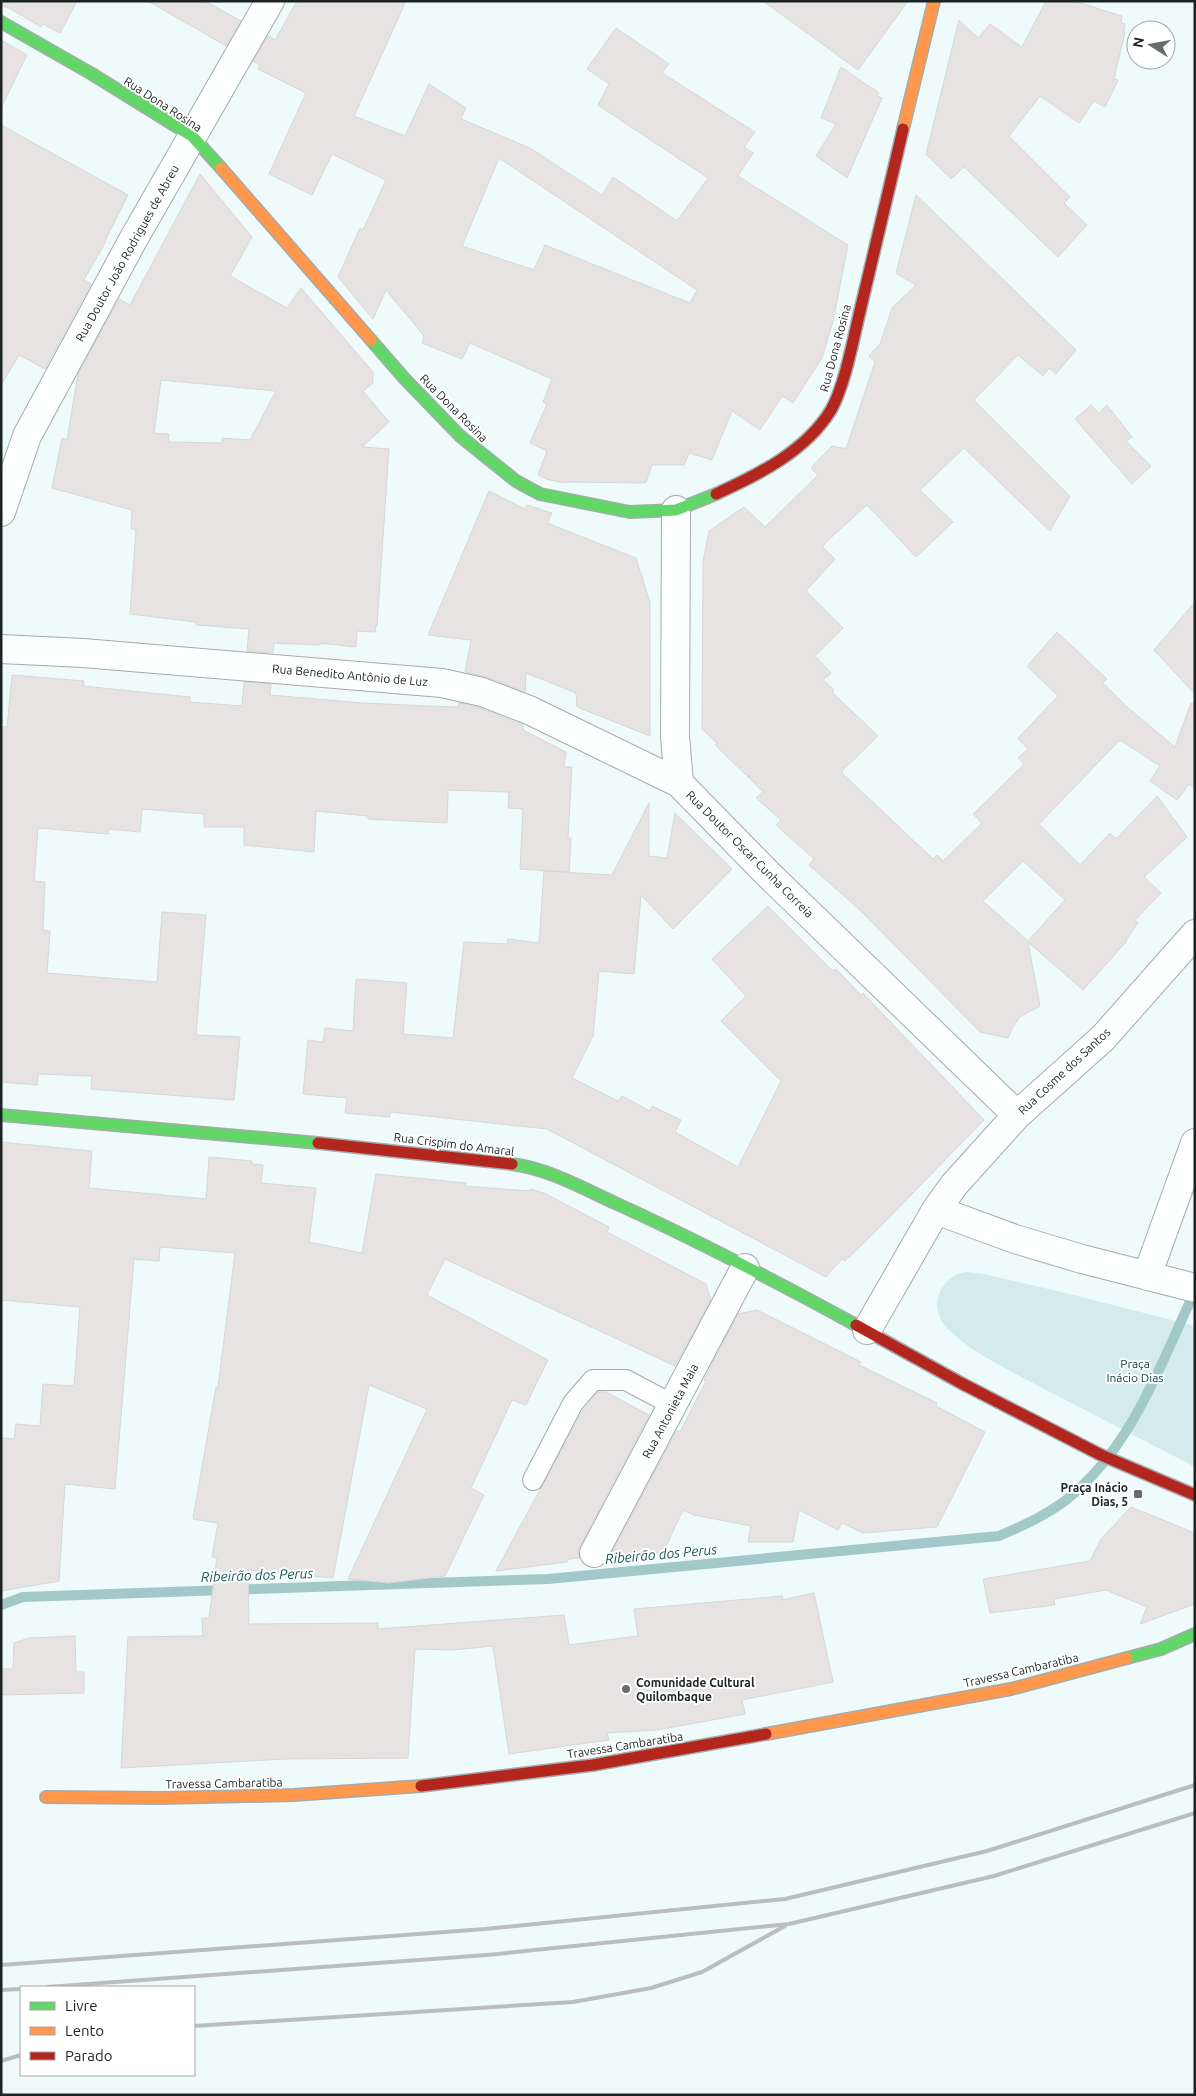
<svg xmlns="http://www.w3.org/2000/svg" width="1196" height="2096" viewBox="0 0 1196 2096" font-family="Ubuntu,sans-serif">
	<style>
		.green { fill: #d4ebeb }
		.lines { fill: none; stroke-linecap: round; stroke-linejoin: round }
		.stream { stroke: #a3c8c8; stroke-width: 10 }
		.building { fill: #e7e3e2; stroke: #d6d7d7; fill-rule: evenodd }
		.lane-casing { stroke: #a4abab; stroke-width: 22 }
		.street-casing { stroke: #a4abab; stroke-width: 30 }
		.fast-casing { stroke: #a4abab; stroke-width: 14 }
		.slow-casing { stroke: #a4abab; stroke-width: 14 }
		.jam-casing { stroke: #a4abab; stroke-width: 14 }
		.lane { stroke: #fdfefe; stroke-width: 20 }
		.street { stroke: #fdfefe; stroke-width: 28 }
		.fast { stroke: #63d668; stroke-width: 11 }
		.slow { stroke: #ff974d; stroke-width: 11 }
		.jam { stroke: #b3261e; stroke-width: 11 }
		.rail { stroke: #bbbebe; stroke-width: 4 }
		.poi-dot { fill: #666e6e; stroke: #fff; stroke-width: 2 }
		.labels { text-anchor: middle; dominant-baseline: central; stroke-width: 4; stroke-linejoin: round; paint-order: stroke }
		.street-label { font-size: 12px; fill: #1c2323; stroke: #fff }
		.park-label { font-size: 12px; fill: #134141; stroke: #fff }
		.poi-label { font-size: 12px; font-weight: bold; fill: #1c2323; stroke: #fff; text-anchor: end }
		.water-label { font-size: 14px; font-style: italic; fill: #165a5a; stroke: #fff }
	</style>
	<rect width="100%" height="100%" fill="#effafa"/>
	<path class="green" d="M 966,1272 L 984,1274 L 1070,1294 L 1195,1326 L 1195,1467 C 1145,1441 1095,1415 1046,1390 C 1015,1373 970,1353 946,1327 C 938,1318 934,1303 940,1292 C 946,1280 954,1274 966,1272 Z"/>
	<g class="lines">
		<path class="stream" d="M 1,1605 L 23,1597 L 548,1579 L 999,1536 C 1022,1526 1045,1516 1066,1500 C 1132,1448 1160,1365 1195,1291"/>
	</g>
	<path class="building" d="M 1,1 L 77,1 L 60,33 L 43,24 L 41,27 L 9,8 L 1,6 Z
		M 148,1 L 205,1 L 241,21 L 226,46 Z
		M 297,1 L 406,1 L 354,116 L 405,136 L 429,84 L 466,108 L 461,119 L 530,148 L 602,195 L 613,177 L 677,221 L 708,178 L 598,105 L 609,84 L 587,69 L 616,28 L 669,64 L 662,73 L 755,132 L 744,147 L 753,153 L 738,176 L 848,245 L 833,321 L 822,358 L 793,403 L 782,396 L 760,430 L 732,411 L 712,460 L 689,453 L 684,465 L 652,465 L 646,483 L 565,482 L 564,483 L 546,479 L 538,475 L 547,451 L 530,443 L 547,404 L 543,402 L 552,379 L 470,343 L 462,359 L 422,343 L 424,336 L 386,290 L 373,319 L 338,277 L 360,228 L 363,230 L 386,180 L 332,154 L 312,195 L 269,174 L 306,93 L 258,69 L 260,65 L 253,61 L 268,36 L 275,40 ZM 499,158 L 697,290 L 690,303 L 545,245 L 534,270 L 462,246 Z
		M 763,1 L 908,1 L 858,70 Z
		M 1046,1 L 1074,1 L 1122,16 L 1121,23 L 1125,24 L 1124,32 L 1125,32 L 1114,79 L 1118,80 L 1105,107 L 1094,101 L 1079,123 L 1040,96 L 1009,136 L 1070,197 L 1064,203 L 1087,225 L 1058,257 L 964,167 L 951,179 L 926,154 L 959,20 L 978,38 L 990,24 L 1022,47 Z
		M 1,40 L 27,55 L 1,108 Z
		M 841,67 L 879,93 L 877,96 L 882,98 L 847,178 L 816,156 L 836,124 L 821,118 Z
		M 1,125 L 128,195 L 105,241 L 106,241 L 84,280 L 91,284 L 45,369 L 19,355 L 1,385 Z
		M 200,174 L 252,237 L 230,276 L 287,308 L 301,288 L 373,372 L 373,383 L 363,391 L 389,422 L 362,447 L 389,449 L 377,625 L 376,625 L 375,632 L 357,631 L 356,647 L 320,643 L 320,645 L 274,643 L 273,653 L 247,651 L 249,629 L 196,625 L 196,622 L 130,614 L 136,530 L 131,529 L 132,510 L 52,488 L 62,438 L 67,440 L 78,374 L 119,299 L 130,305 ZM 161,380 L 276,391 L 250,440 L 222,438 L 222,443 L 168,442 L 169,434 L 154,433 Z
		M 916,195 L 1076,350 L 1056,374 L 1049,368 L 1043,376 L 1018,355 L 974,400 L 1070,496 L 1050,531 L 964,448 L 920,490 L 953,522 L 916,557 L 867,505 L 825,543 L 823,547 L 835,559 L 806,591 L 843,628 L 815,656 L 831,673 L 823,680 L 834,690 L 832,692 L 878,736 L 841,772 L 933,859 L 937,855 L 943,861 L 982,823 L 973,814 L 1024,764 L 1018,758 L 1028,749 L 1018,738 L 1058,696 L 1027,666 L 1057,632 L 1107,679 L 1103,683 L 1127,707 L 1175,747 L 1191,703 L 1195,703 L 1195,788 L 1189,784 L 1177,800 L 1150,781 L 1160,766 L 1120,740 L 1039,824 L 1080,865 L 1110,833 L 1116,839 L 1157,796 L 1187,837 L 1144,877 L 1161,893 L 1135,920 L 1138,923 L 1126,940 L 1127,941 L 1083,990 L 1028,942 L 1040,1006 L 1020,1017 L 1013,1027 L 1008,1038 L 980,1032 L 861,911 L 809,865 L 814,859 L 776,825 L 781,820 L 756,798 L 763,792 L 747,776 L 751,777 L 745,774 L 715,745 L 717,743 L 702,729 L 703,562 L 709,531 L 744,507 L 765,527 L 818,475 L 811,468 L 832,446 L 846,449 L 875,362 L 869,356 L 880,344 L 892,308 L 916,285 L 896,273 ZM 1023,861 L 1065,900 L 1028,941 L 983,901 Z
		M 1091,405 L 1099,413 L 1107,405 L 1132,437 L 1126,441 L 1151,466 L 1132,484 L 1075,419 Z
		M 489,491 L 525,509 L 527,505 L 552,513 L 547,523 L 636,558 L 650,603 L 650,736 L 577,707 L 576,693 L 526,673 L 525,692 L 487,677 L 465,672 L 471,640 L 428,635 Z
		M 1195,602 L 1195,694 L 1154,650 Z
		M 12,675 L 84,681 L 83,686 L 190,697 L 190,702 L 242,706 L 244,682 L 271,684 L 270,695 L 363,703 L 427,706 L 458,707 L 459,703 L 477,707 L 523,725 L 523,730 L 566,752 L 564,767 L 572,767 L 568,838 L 571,838 L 569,872 L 520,869 L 523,809 L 508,808 L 509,792 L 448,790 L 447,823 L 368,819 L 368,816 L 316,811 L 314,852 L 244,845 L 244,827 L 204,827 L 204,814 L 142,809 L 140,832 L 109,829 L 108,834 L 38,828 L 34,881 L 45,882 L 43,930 L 50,931 L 47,973 L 157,982 L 162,912 L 206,915 L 196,1035 L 240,1037 L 234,1100 L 91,1089 L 92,1076 L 38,1074 L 37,1085 L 1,1082 L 1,726 L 7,727 Z
		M 649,803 L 649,856 L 667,858 L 675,813 L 732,869 L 673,929 L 641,895 L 634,974 L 599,971 L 593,1036 L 572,1078 L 618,1101 L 622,1096 L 650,1111 L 652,1106 L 681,1120 L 675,1132 L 738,1167 L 781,1081 L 721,1021 L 746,996 L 712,959 L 768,906 L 833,971 L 836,969 L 861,995 L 863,993 L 984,1120 L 874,1233 L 845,1261 L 842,1259 L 826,1277 L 547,1129 L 390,1112 L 390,1117 L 345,1113 L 347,1098 L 303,1094 L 308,1040 L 323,1042 L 325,1028 L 353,1031 L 356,979 L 407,983 L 403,1034 L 453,1038 L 464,942 L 507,944 L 508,939 L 539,943 L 544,871 L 612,875 Z
		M 1,1142 L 92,1151 L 89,1188 L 206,1199 L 209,1157 L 252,1161 L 252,1164 L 263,1165 L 261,1183 L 316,1188 L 309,1242 L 362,1253 L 376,1174 L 466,1183 L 464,1186 L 530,1191 L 531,1189 L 544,1193 L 609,1227 L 607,1232 L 706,1284 L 711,1300 L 675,1366 L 445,1259 L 427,1295 L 548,1360 L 526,1405 L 512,1400 L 471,1488 L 484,1495 L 445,1576 L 389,1583 L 348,1579 L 427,1409 L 369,1385 L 333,1578 L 248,1570 L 249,1624 L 378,1623 L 378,1629 L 564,1615 L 569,1645 L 638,1636 L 634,1609 L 783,1596 L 782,1600 L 814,1593 L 833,1682 L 742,1700 L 745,1714 L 657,1730 L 607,1733 L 609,1740 L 509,1754 L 493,1646 L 453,1650 L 415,1649 L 408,1758 L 285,1759 L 121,1768 L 128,1637 L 203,1636 L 202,1618 L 209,1618 L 217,1558 L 212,1557 L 218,1523 L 193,1519 L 216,1387 L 218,1387 L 235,1253 L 160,1247 L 159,1261 L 134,1259 L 115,1489 L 65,1484 L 59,1581 L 1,1591 L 1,1438 L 14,1439 L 16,1424 L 40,1426 L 43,1384 L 74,1386 L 80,1307 L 1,1300 Z
		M 757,1310 L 861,1362 L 859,1365 L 937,1403 L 936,1406 L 985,1432 L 937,1527 L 863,1533 L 842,1523 L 838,1530 L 799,1510 L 793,1542 L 748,1542 L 751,1526 L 694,1515 L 683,1510 L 663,1553 L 610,1556 L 677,1430 L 680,1432 L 706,1381 L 704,1380 L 738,1314 Z
		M 598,1392 L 606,1392 L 649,1415 L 580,1546 L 578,1553 L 580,1558 L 569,1559 L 567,1562 L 496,1571 L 583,1410 Z
		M 1131,1507 L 1195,1533 L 1195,1604 L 1140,1624 L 1147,1607 L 1106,1590 L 1054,1599 L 1055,1605 L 990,1613 L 983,1579 L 1090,1561 L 1101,1539 Z
		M 75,1636 L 76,1672 L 84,1672 L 84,1693 L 1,1695 L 1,1669 L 13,1669 L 14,1643 L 29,1638 Z"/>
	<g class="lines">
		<defs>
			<path id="lane" d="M 533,1480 L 573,1403 L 593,1380 L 626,1380 L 673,1405"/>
			<path id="street" d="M 676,510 L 675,736 L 679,783 L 767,873 L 1017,1115
				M 1,512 L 27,436 L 134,238 L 270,1
				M 1,649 L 83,653 L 442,683 L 482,692 L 529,710 L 679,783
				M 936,1210 L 1015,1239 L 1082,1259 L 1195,1288
				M 1147,1276 L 1195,1143
				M 867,1330 L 936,1210 L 954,1185 L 1017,1115 L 1103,1038 L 1195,934
				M 594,1553 L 745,1268"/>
			<path id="fast" d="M 1,22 L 92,74 L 192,136 L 221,168
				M 371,340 L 404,378 L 460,436 L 516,481 L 540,494 L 630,512 L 676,510 L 716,494
				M 1,1115 L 318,1143
				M 512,1164 C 549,1169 582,1188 615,1203 C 697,1240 777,1282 856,1325
				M 1127,1658 L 1161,1649 L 1195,1634"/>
			<path id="slow" d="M 903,129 L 934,1
				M 221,168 L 371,340
				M 766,1734 L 1011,1689 L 1127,1658
				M 46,1797 L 162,1798 L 294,1795 L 421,1786"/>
			<path id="jam" d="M 716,494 C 758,475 806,451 831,410 C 845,385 853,340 860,311 C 874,251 889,190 903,129
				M 318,1143 L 512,1164
				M 856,1325 L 961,1383 L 1101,1455 L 1195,1495
				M 421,1786 L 593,1765 L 766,1734"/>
		</defs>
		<use href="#lane" class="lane-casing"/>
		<use href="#street" class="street-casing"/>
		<use href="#fast" class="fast-casing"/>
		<use href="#slow" class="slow-casing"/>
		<use href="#jam" class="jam-casing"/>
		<use href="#lane" class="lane"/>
		<use href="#street" class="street"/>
		<use href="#fast" class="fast"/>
		<use href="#slow" class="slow"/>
		<use href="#jam" class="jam"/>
		<path class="rail" d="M 1,1965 L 485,1929 L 785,1899 L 987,1851 L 1195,1785
			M 47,1987 L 487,1955 L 789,1924 L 994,1876 L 1195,1813
			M 1,1990 L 21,1989
			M 194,2026 L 573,2002 L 651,1988 L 702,1972 L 785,1926
			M 1,2061 L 21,2055"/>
	</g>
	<g class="poi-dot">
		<rect x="1133" y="1489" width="10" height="10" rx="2.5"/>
		<circle cx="626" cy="1689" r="5"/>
	</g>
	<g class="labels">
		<g class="street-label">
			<text transform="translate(163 104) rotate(33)">Rua Dona Rosina</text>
			<text transform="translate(127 253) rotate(-61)">Rua Doutor João Rodrigues de Abreu</text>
			<text transform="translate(835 348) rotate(-75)">Rua Dona Rosina</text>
			<text transform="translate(454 408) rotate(45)">Rua Dona Rosina</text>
			<text transform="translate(350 675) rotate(5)">Rua Benedito Antônio de Luz</text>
			<text transform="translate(750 854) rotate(45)">Rua Doutor Oscar Cunha Correia</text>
			<text transform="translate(1064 1071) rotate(-43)">Rua Cosme dos Santos</text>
			<text transform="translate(454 1144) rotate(7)">Rua Crispim do Amaral</text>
			<text transform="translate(670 1411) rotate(-62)">Rua Antonieta Maia</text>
			<text transform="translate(1021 1670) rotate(-13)">Travessa Cambaratiba</text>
			<text transform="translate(625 1745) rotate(-9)">Travessa Cambaratiba</text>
			<text transform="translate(224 1783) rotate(-1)">Travessa Cambaratiba</text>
		</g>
		<g class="park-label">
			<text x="1135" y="1363">Praça<tspan x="1135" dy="14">Inácio Dias</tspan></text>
		</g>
		<g class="poi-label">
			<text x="1128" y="1487">Praça Inácio<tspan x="1128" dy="14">Dias, 5</tspan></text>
			<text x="636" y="1682" text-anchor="start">Comunidade Cultural<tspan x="636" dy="14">Quilombaque</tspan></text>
		</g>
		<g class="water-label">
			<text transform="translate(661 1554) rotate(-5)">Ribeirão dos Perus</text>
			<text transform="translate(257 1575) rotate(-2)">Ribeirão dos Perus</text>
		</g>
	</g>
	<rect width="1196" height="2096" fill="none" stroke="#1c2323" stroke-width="5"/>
	<rect x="20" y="1986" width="175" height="90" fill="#ffffff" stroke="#a4a7a7"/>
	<rect x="30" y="2002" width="25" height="8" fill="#63d668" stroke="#a4a7a7"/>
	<text x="65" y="2011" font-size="15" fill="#1c2323">Livre</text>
	<rect x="30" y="2027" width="25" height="8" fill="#ff974d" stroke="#a4a7a7"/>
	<text x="65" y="2036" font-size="15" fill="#1c2323">Lento</text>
	<rect x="30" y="2052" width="25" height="8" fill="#b3261e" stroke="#a4a7a7"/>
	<text x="65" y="2061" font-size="15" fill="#1c2323">Parado</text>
	<g transform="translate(1151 45) rotate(281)"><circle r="24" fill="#ffffff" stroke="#a4a7a7"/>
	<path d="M0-4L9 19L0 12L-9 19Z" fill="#666e6e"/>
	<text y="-8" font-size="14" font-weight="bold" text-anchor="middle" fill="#1c2323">N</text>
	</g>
</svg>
